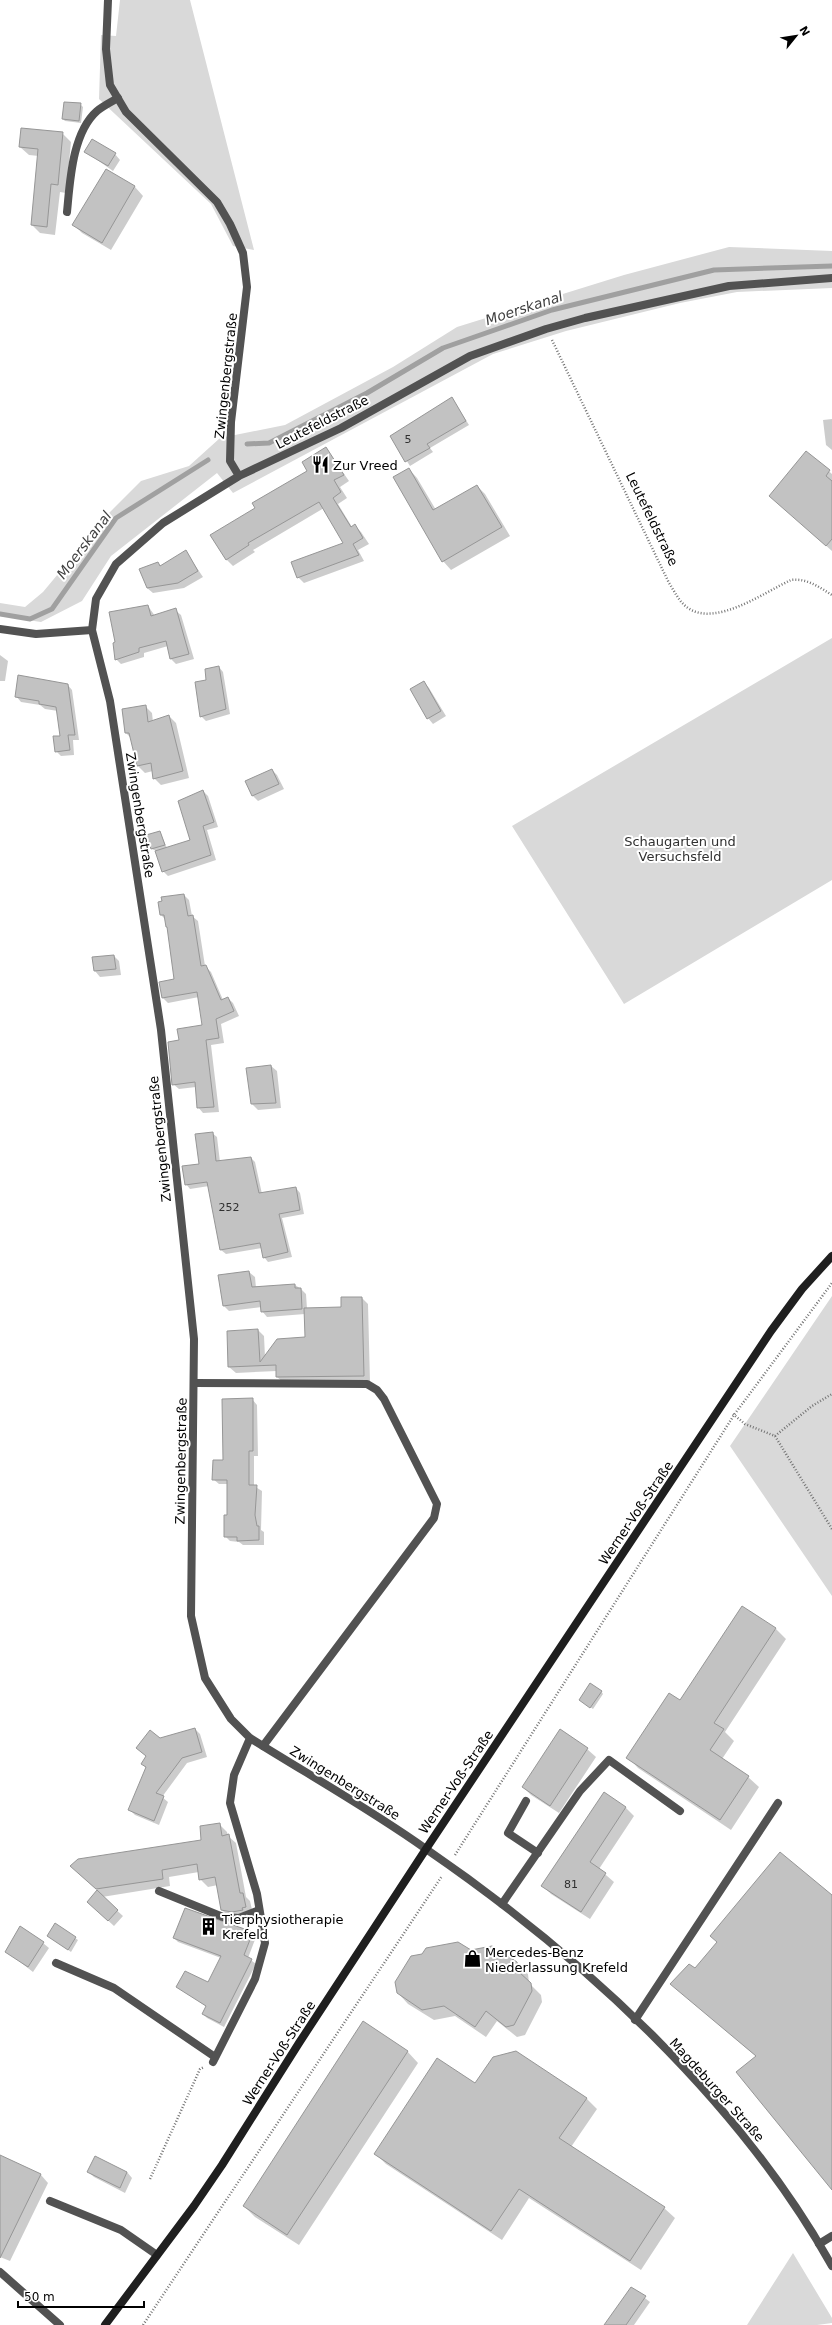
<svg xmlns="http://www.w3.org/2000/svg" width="832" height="2325" viewBox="0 0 832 2325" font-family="'DejaVu Sans',sans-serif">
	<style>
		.green { fill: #d9d9d9 }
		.shadow { fill: #0003 }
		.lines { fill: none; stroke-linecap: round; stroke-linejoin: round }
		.stream { stroke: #a0a0a0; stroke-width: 5 }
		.building { fill: #c2c2c2; stroke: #969696 }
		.path { stroke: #747474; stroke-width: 2.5; stroke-dasharray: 1 2; stroke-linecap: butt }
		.lane { stroke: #525252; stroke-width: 8 }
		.street { stroke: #525252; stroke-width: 8 }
		.secondary { stroke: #1f1f1f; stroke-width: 8 }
		.labels { text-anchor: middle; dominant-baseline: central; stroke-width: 4; stroke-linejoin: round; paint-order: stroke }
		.number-label { font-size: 11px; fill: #303030 }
		.street-label { font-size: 13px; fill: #000; stroke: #fff }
		.poi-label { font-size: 13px; fill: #000; stroke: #fff; text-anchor: start }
		.park-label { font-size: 13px; fill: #303030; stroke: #fff }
		.water-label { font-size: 14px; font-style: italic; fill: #414141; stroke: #fff }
	</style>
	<rect width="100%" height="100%" fill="#fff"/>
	<path class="green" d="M 120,0 L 190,0 L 254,250 L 233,246 L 211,204 L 99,99 L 101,35 L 116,36 Z
		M 729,247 L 832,251 L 832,288 L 737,292 L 680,303 L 566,331 L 493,354 L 233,493 L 217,473 L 111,556 L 82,601 L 41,622 L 0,616 L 0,603 L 25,607 L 43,592 L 108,514 L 141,481 L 189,466 L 220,438 L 285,425 L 393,367 L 457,327 L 624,275 Z
		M 832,638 L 832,880 L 624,1004 L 512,826 Z
		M 832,1296 L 832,1596 L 730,1446 Z
		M 793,2253 L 832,2318 L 832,2323 L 817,2325 L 747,2325 Z"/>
	<path class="shadow" d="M 80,104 L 83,107 L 81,123 L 65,121 L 63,119 Z
		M 62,133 L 71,142 L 66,193 L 60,192 L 55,235 L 40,233 L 32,225 L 39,156 L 29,155 L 20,147 Z
		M 86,152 L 115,154 L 120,160 L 113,171 Z
		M 106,170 L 135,187 L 143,196 L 111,250 L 82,233 L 74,225 Z
		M 452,398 L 469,425 L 430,448 L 433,452 L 410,466 L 391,436 Z
		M 832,419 L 832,450 L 826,445 L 823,420 Z
		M 326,448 L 349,481 L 340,487 L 347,498 L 338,504 L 352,527 L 355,526 L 361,532 L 369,544 L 358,550 L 364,561 L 304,583 L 298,577 L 345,543 L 324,508 L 253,550 L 255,552 L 233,566 L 226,559 L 256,508 L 309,471 Z
		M 806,452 L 832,474 L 832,551 L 770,496 Z
		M 409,469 L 417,478 L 436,510 L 477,486 L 485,494 L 510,536 L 451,570 L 443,561 Z
		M 186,552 L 203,577 L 184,588 L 153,593 L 147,588 L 158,563 L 161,566 Z
		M 148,606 L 155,616 L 175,610 L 181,615 L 194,659 L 176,664 L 171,659 L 168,646 L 144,653 L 144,657 L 121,664 L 116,659 Z
		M 0,655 L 8,661 L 5,681 L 0,681 Z
		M 219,667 L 223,672 L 230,714 L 206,721 L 201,716 L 207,681 Z
		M 424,682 L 429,688 L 446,716 L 433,724 L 428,718 Z
		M 67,684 L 72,690 L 79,740 L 73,740 L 74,755 L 61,756 L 56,751 L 61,736 L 58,711 L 45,709 L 40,705 L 21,702 L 16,696 Z
		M 145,706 L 152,713 L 153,722 L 169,716 L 176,723 L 189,778 L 161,785 L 154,778 L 153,771 L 145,773 L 138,766 L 131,738 L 126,733 Z
		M 272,770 L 277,775 L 284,789 L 258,801 L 253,796 L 246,782 Z
		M 203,791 L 208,796 L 218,827 L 207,830 L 216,860 L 168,876 L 163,871 L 156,851 L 152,849 L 147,836 L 160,832 L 167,848 L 191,840 Z
		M 184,895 L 189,900 L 192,916 L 198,921 L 205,966 L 211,972 L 223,1000 L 228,998 L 233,1003 L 239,1016 L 221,1024 L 224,1043 L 211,1045 L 219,1112 L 203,1113 L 198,1107 L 196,1087 L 179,1089 L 173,1084 L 180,1041 L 203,1026 L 199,997 L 168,1003 L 163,998 L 160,982 L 175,980 L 169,929 L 165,919 L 161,915 Z
		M 114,956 L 119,961 L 121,975 L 100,977 L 95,971 L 93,958 Z
		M 271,1066 L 277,1071 L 281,1108 L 258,1110 L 252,1104 L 248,1069 Z
		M 212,1133 L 217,1137 L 220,1162 L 251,1158 L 255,1162 L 262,1194 L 296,1188 L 300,1193 L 304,1214 L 282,1218 L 292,1257 L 268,1262 L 264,1257 L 262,1248 L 226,1254 L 221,1250 L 209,1186 L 190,1189 L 186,1184 L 200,1165 Z
		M 249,1272 L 255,1277 L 256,1288 L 295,1285 L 301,1289 L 306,1294 L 307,1309 L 342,1308 L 362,1298 L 368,1304 L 370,1382 L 284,1383 L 277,1377 L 277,1371 L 236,1373 L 229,1367 L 258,1330 L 264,1336 L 265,1357 L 306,1338 L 305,1314 L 267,1317 L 262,1311 L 262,1307 L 229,1311 L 223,1305 Z
		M 252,1399 L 257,1405 L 258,1456 L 254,1456 L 254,1486 L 262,1491 L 261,1530 L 264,1532 L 264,1545 L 243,1545 L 239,1542 L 230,1541 L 225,1536 L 228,1516 L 228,1484 L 219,1484 L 213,1479 L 224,1461 Z
		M 776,1629 L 786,1639 L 725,1732 L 734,1741 L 722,1759 L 748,1777 L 759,1787 L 731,1830 L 638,1768 L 628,1757 L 680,1702 Z
		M 601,1691 L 603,1694 L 593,1709 L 580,1700 Z
		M 195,1729 L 200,1734 L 207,1757 L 187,1763 L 162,1797 L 168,1802 L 159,1825 L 135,1815 L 130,1810 L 146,1768 L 142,1764 L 147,1757 L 137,1748 Z
		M 587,1749 L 596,1757 L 559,1813 L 531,1795 L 523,1787 Z
		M 604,1794 L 626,1808 L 634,1816 L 599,1869 L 614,1882 L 590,1919 L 551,1894 L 543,1886 Z
		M 219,1824 L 227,1832 L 228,1836 L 236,1843 L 246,1897 L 250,1901 L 253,1914 L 229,1917 L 222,1910 L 218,1885 L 208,1887 L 200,1879 L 199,1872 L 169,1877 L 170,1886 L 102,1897 L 123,1916 L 114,1926 L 88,1902 L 98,1891 L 78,1873 L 202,1841 Z
		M 832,1896 L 832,2189 L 757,2057 L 672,1984 Z
		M 252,1933 L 256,1937 L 248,1958 L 256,1964 L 224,2027 L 207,2018 L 203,2014 L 207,2007 L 178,1987 L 208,1983 L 221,1958 L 178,1942 L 174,1938 Z
		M 48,1936 L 75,1938 L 78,1940 L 71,1952 Z
		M 43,1943 L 49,1948 L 33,1972 L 6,1951 Z
		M 470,1951 L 517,1963 L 528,1974 L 529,1983 L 541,1995 L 542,2002 L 525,2035 L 517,2037 L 497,2021 L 486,2037 L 455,2016 L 434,2020 L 408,2004 L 398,1993 Z
		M 407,2051 L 418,2063 L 299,2245 L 255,2217 L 244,2206 Z
		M 516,2052 L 587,2099 L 597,2109 L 571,2147 L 664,2208 L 675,2218 L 641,2270 L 529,2198 L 502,2240 L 386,2164 L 376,2154 L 476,2085 Z
		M 0,2156 L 41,2175 L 48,2183 L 10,2261 L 0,2257 Z
		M 88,2171 L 127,2172 L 132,2178 L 125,2193 L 94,2177 Z
		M 632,2288 L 650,2302 L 634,2325 L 605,2325 Z"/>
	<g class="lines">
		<path class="stream" d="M 247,444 L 269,443 L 367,393 L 443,348 L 552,310 L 714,270 L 832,266
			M 0,614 L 30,619 L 52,609 L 116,518 L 208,460"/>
	</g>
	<path class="building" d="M 64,102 L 81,103 L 79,121 L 62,119 Z
		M 21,128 L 63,132 L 58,185 L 51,184 L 47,227 L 31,225 L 38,149 L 19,147 Z
		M 92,139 L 116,153 L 108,166 L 84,152 Z
		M 106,169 L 135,186 L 102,243 L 72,225 Z
		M 452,397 L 466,421 L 427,444 L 430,448 L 405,462 L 390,436 Z
		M 326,447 L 344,475 L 334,480 L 341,492 L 333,498 L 351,527 L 355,524 L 363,538 L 353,544 L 359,555 L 297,578 L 291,562 L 343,543 L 319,502 L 248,543 L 249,545 L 226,560 L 210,535 L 255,508 L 252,503 L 307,471 L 302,462 Z
		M 806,451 L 830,470 L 826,476 L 832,481 L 832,539 L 826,546 L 769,496 Z
		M 409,468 L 433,510 L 477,485 L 502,527 L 442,562 L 393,477 Z
		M 186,550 L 198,571 L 178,583 L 147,588 L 139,569 L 158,562 L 160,566 Z
		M 148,605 L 151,616 L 176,608 L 189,654 L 170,659 L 166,641 L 139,648 L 139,652 L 115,660 L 113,643 L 115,642 L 109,612 Z
		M 219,666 L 226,709 L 200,717 L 195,682 L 206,680 L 205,669 Z
		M 18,675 L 68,684 L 75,735 L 68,735 L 70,750 L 55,752 L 53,736 L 60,736 L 56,707 L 39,704 L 39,701 L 15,697 Z
		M 424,681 L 441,711 L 427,719 L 410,689 Z
		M 146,705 L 148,722 L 169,715 L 183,771 L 153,779 L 151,763 L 137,766 L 129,733 L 125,733 L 122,709 Z
		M 272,769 L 279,784 L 252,796 L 245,781 Z
		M 203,790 L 214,822 L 203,826 L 211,855 L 162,872 L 155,851 L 190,840 L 178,801 Z
		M 160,831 L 165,845 L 151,849 L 146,835 Z
		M 184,894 L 188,916 L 193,915 L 201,966 L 206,965 L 221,1000 L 228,997 L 234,1011 L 216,1019 L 219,1038 L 206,1040 L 214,1107 L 197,1108 L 195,1082 L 172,1085 L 168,1042 L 179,1040 L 177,1029 L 202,1025 L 197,992 L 162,998 L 159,982 L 174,979 L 167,927 L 166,927 L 164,915 L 160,915 L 158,902 L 162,901 L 161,897 Z
		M 114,955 L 116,969 L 94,971 L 92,957 Z
		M 271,1065 L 276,1103 L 251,1104 L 246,1068 Z
		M 213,1132 L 216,1161 L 251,1157 L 259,1193 L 296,1187 L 300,1210 L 279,1214 L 288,1252 L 263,1258 L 260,1243 L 220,1250 L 207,1182 L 185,1185 L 182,1166 L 199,1164 L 195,1134 Z
		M 249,1271 L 252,1287 L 295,1284 L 295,1288 L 301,1288 L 302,1309 L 261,1312 L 260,1301 L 223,1306 L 218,1275 Z
		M 341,1297 L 362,1297 L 364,1376 L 276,1377 L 276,1365 L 228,1367 L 227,1331 L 258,1329 L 260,1362 L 277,1339 L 305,1337 L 304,1308 L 341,1307 Z
		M 253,1398 L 253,1451 L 249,1451 L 249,1485 L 257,1485 L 255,1515 L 257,1526 L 259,1526 L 259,1540 L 237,1541 L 237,1537 L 224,1537 L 224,1515 L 227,1515 L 227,1480 L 212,1480 L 213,1460 L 223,1460 L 222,1399 Z
		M 742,1606 L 776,1628 L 714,1723 L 724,1729 L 710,1750 L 749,1776 L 720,1820 L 626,1758 L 669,1693 L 680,1700 Z
		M 590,1683 L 602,1691 L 590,1708 L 579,1700 Z
		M 195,1728 L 202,1752 L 182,1758 L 156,1793 L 164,1796 L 154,1821 L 128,1810 L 146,1767 L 141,1764 L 146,1756 L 136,1748 L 150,1730 L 160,1738 Z
		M 560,1729 L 588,1748 L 550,1806 L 522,1787 Z
		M 604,1792 L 626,1807 L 590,1862 L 606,1873 L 581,1912 L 541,1886 Z
		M 220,1823 L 222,1836 L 229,1834 L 240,1893 L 243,1893 L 246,1907 L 242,1908 L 243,1910 L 232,1912 L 221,1910 L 215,1877 L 199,1880 L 197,1864 L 162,1870 L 163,1879 L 96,1889 L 70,1866 L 78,1859 L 201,1840 L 200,1826 Z
		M 780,1852 L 832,1895 L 832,2190 L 736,2072 L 756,2056 L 670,1984 L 689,1964 L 695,1968 L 717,1942 L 710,1936 Z
		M 97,1890 L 118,1910 L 108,1921 L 87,1902 Z
		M 185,1908 L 253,1932 L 244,1955 L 252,1959 L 220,2023 L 202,2014 L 206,2006 L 176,1987 L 185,1971 L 208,1982 L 221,1956 L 173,1938 Z
		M 55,1923 L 76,1937 L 68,1950 L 47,1936 Z
		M 20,1926 L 44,1942 L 28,1967 L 5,1952 Z
		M 458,1942 L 471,1950 L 492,1946 L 517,1962 L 519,1972 L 531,1983 L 532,1991 L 514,2025 L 506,2027 L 486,2011 L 475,2027 L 444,2006 L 422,2010 L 397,1993 L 395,1982 L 411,1956 L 422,1954 L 426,1948 Z
		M 363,2021 L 408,2051 L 287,2235 L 243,2206 Z
		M 516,2051 L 587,2098 L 559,2138 L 665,2207 L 630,2261 L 519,2189 L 491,2231 L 374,2154 L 437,2058 L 475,2083 L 493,2057 Z
		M 0,2155 L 41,2174 L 0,2258 Z
		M 95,2156 L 127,2172 L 120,2188 L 87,2172 Z
		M 631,2287 L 646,2296 L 626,2325 L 604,2325 Z"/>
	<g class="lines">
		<path class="path" d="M 552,340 L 669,583 C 675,592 679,602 688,608 C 716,627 763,593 791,580 C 807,578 819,587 832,595
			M 733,1414 L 745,1424 L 775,1436 L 832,1529
			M 775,1436 L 812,1406 L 832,1394
			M 455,1855 L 734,1415 L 832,1283
			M 150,2179 L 200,2069 L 204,2067
			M 143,2325 L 442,1876"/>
		<path class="lane" d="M 67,212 C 70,182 72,133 97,111 C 103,106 111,102 118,98
			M 194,1383 L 367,1384 L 377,1390 L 384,1399 L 437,1504 L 434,1518 L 263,1746
			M 526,1801 L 508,1833 L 538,1853
			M 159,1891 L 223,1917 L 239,1918 L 259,1910
			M 502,1904 L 580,1791 L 609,1760 L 680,1811
			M 56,1963 L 114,1988 L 215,2057
			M 635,2020 L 778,1803
			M 50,2201 L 121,2230 L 157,2255
			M 819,2244 L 832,2236
			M 0,2272 L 60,2325"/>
		<path class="street" d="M 108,0 L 106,49 L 110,85 L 126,112 L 217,202 L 230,224 L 243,253 L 247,287 L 231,422 L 230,461 L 239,476
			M 832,278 L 729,286 L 585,318 L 546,329 L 470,356 L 341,428 L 239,476 L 163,523 L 116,564 L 96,599 L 92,630 L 110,701 L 161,1030 L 194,1339 L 191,1616 L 205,1678 L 231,1719 L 250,1738 C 309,1775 370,1809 426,1849 C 582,1956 739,2100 832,2266
			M 0,629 L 36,634 L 92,630
			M 213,2062 L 255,1979 L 265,1943 L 257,1894 L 230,1803 L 234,1775 L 250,1738"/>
		<path class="secondary" d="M 105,2325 L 194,2206 L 222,2165 L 299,2043 L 426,1849 L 771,1331 L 802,1289 L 832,1256"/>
	</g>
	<defs>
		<symbol id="restaurant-bare" viewBox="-9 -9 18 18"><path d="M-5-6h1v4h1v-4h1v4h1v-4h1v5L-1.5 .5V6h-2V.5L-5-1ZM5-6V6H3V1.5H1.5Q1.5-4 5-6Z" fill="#000" stroke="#fff" stroke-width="2.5" paint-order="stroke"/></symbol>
		<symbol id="building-bare" viewBox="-9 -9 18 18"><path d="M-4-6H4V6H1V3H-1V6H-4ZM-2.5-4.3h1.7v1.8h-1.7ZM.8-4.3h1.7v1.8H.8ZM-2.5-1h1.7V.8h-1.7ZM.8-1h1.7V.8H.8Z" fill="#000" stroke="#fff" stroke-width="2.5" paint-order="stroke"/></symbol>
		<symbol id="shop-bare" viewBox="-9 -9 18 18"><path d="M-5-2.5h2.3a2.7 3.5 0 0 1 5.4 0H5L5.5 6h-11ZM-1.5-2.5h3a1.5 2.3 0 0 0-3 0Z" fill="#000" stroke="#fff" stroke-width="2.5" paint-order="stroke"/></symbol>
	</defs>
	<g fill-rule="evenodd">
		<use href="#restaurant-bare" x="308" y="452" width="25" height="25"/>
		<use href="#building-bare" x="196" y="1914" width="25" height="25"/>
		<use href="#shop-bare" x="460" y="1946" width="25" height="25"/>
	</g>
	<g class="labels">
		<g class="number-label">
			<text x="408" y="439">5</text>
			<text x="229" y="1207">252</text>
			<text x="571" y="1884">81</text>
		</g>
		<g class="street-label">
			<text transform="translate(226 376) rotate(-84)">Zwingenbergstraße</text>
			<text transform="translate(322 422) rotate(-27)">Leutefeldstraße</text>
			<text transform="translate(652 519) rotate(64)">Leutefeldstraße</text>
			<text transform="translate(140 815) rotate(81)">Zwingenbergstraße</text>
			<text transform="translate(160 1139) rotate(-96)">Zwingenbergstraße</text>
			<text transform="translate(181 1461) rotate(-89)">Zwingenbergstraße</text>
			<text transform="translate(636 1513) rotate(-56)">Werner-Voß-Straße</text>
			<text transform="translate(456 1782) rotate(-56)">Werner-Voß-Straße</text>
			<text transform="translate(345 1783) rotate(32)">Zwingenbergstraße</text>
			<text transform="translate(279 2053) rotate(-57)">Werner-Voß-Straße</text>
			<text transform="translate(717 2090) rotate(48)">Magdeburger Straße</text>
		</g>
		<g class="poi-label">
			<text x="333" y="465">Zur Vreed</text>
			<text x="222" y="1919">Tierphysiotherapie<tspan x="222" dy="15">Krefeld</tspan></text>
			<text x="485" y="1952">Mercedes-Benz<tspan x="485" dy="15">Niederlassung Krefeld</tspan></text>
		</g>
		<g class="park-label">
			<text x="680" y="841">Schaugarten und<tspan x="680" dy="15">Versuchsfeld</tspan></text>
		</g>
		<g class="water-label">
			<text transform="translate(524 308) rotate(-18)">Moerskanal</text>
			<text transform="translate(84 545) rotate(-53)">Moerskanal</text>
		</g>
	</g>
	<g transform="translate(796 36) rotate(60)" stroke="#ffffff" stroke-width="3" paint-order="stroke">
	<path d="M0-3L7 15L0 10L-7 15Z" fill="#000000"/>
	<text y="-6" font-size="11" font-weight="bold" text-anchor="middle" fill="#000000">N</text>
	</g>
	<path d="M18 2301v6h126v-6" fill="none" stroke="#000000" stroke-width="2"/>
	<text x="24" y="2301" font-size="12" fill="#000000" stroke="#ffffff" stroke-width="3" paint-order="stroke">50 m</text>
</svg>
